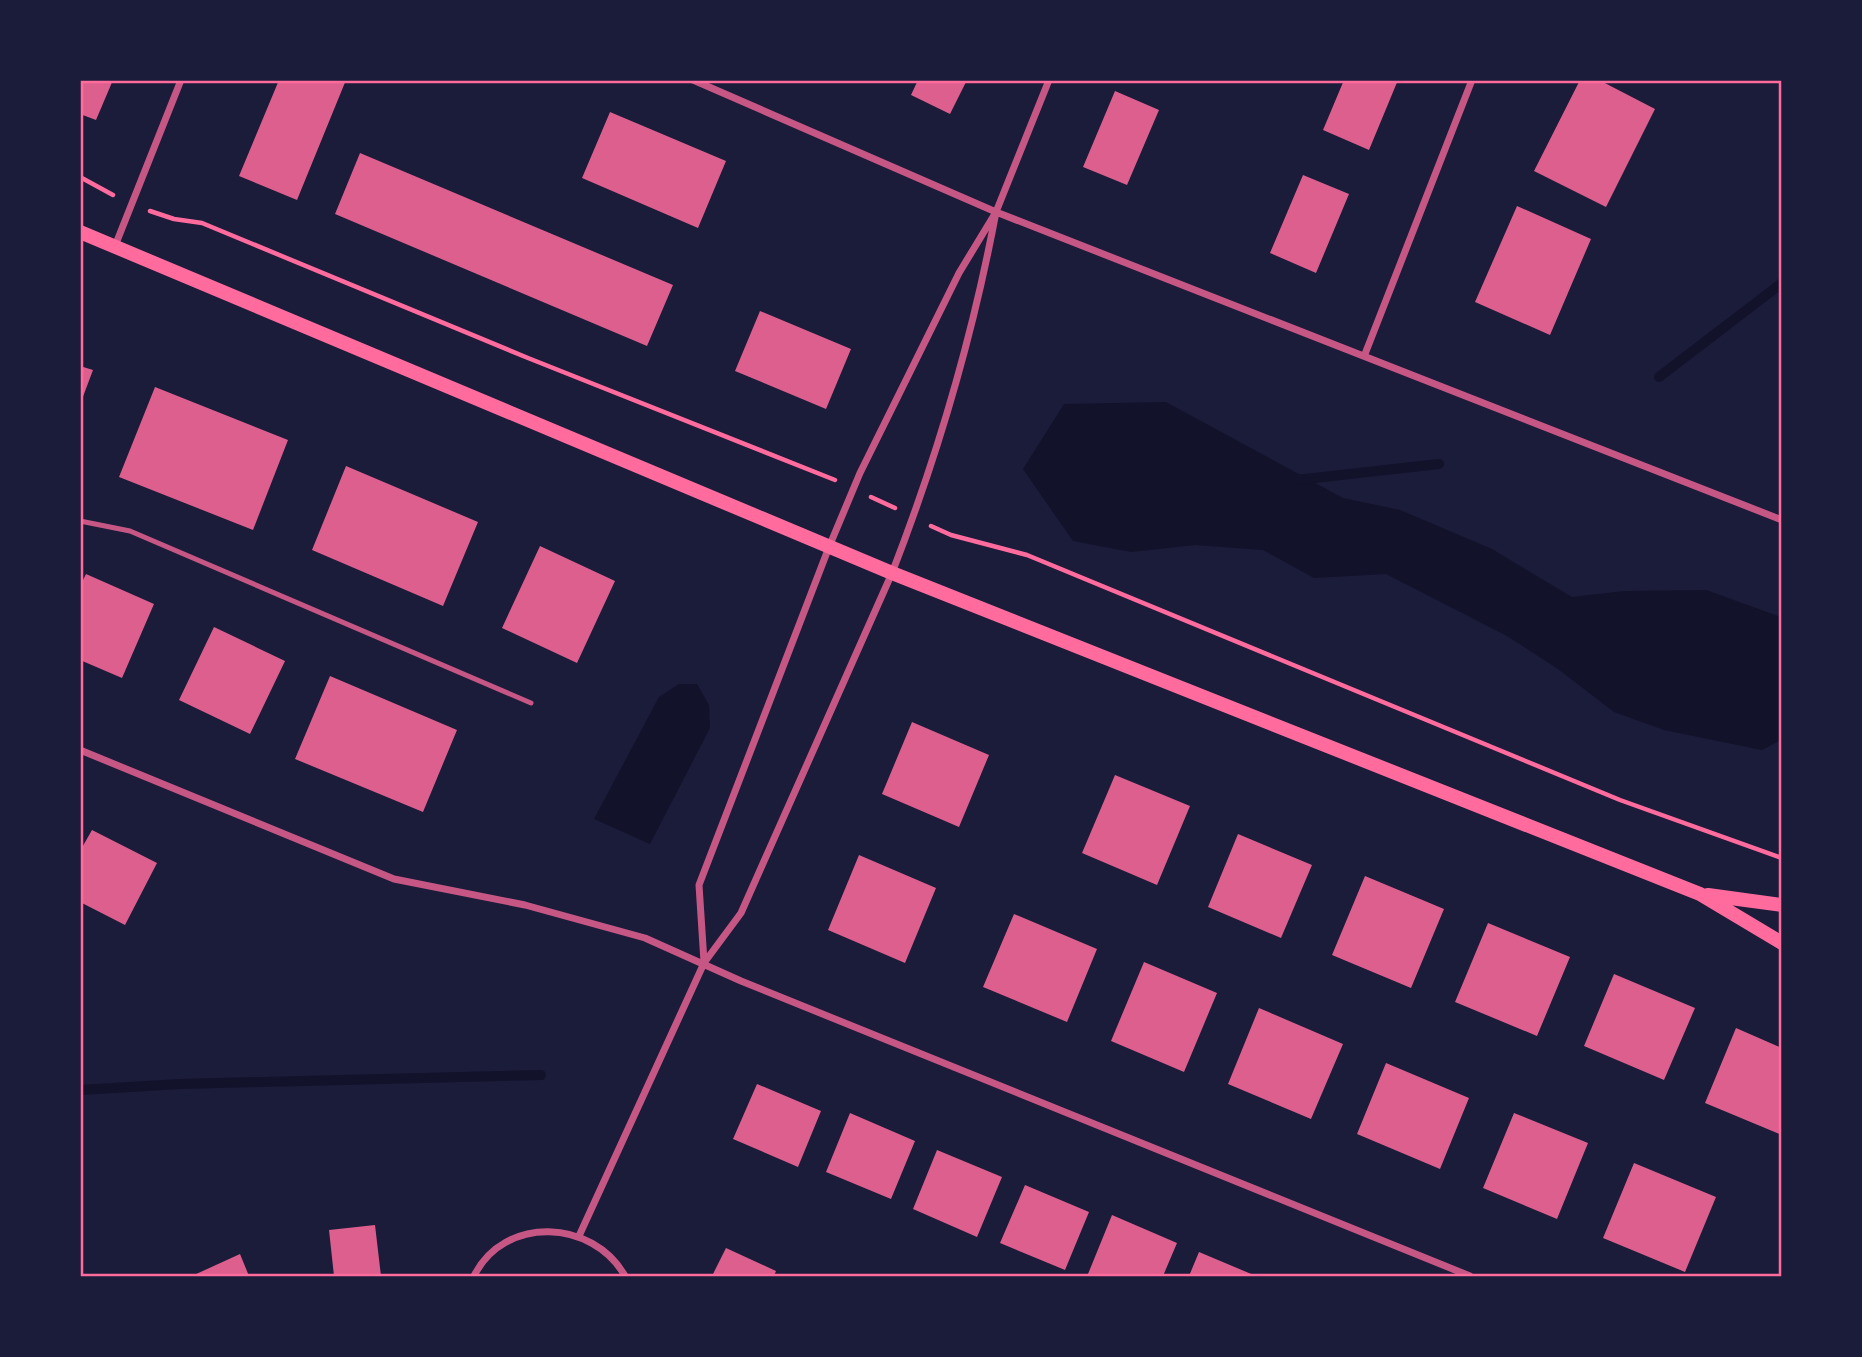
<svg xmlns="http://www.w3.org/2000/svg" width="1862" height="1357" viewBox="0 0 1862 1357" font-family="'DM Sans',sans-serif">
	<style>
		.water { fill: #12122b }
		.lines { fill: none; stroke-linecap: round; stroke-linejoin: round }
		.stream { stroke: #12122b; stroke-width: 10 }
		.building { fill: #dd5f8e }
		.path { stroke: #ff6b9d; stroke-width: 4.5 }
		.service { stroke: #c65784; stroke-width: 5 }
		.minor { stroke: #c65784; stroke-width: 7 }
		.secondary { stroke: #ff6b9d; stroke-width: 14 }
		.neatline { fill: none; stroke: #ff6b9d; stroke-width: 2.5 }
	</style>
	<rect width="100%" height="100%" fill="#1b1b3a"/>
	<path class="water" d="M 1166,402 L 1343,498 L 1400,510 L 1492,549 L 1572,597 L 1625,591 L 1706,590 L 1781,617 L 1781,740 L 1762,750 L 1664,730 L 1614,712 L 1558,669 L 1507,636 L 1386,574 L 1314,578 L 1263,550 L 1195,545 L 1131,552 L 1073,541 L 1023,469 L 1064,404 Z
		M 679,684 L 697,684 L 709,705 L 710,728 L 650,844 L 594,819 L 659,697 Z"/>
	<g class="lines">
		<path class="stream" d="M 1659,377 L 1782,283
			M 1296,480 L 1439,464
			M 80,1090 L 180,1084 L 541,1075"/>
	</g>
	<path class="building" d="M 80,80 L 113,80 L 96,120 L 80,114 Z
		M 279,80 L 346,80 L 297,200 L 239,176 Z
		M 918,80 L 967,80 L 950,114 L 911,95 Z
		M 1344,80 L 1398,80 L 1369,150 L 1323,130 Z
		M 1580,80 L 1599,80 L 1655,109 L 1606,207 L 1534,171 Z
		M 1115,91 L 1159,110 L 1127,185 L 1083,167 Z
		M 610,112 L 726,161 L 698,228 L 582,178 Z
		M 360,153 L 673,285 L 647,346 L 335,214 Z
		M 1303,175 L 1349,194 L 1316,273 L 1270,253 Z
		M 1517,206 L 1591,239 L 1550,335 L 1475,302 Z
		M 760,311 L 851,349 L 826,409 L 735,371 Z
		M 80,366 L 93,370 L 81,402 L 80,402 Z
		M 155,387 L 288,440 L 253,530 L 119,477 Z
		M 346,466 L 478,522 L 443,606 L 312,550 Z
		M 540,546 L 615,581 L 577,663 L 502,628 Z
		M 86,574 L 154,604 L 122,678 L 80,660 L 80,586 Z
		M 214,627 L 285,661 L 250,734 L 179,700 Z
		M 330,676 L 457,730 L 423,812 L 295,759 Z
		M 912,722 L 989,755 L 959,827 L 882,794 Z
		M 1115,775 L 1190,806 L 1157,885 L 1082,853 Z
		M 92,830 L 157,863 L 125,925 L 80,902 L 80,851 Z
		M 1238,834 L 1312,865 L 1281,938 L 1208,907 Z
		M 859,855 L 936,888 L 905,963 L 828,930 Z
		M 1365,876 L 1444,909 L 1411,988 L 1332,955 Z
		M 1014,914 L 1097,949 L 1067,1022 L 983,987 Z
		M 1488,923 L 1570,957 L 1537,1036 L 1455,1002 Z
		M 1144,962 L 1217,993 L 1184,1072 L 1111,1041 Z
		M 1614,974 L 1695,1008 L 1664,1080 L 1584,1046 Z
		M 1259,1008 L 1343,1044 L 1311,1119 L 1228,1084 Z
		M 1736,1028 L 1782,1048 L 1782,1135 L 1705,1103 Z
		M 1386,1063 L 1469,1098 L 1440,1169 L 1357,1134 Z
		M 757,1084 L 821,1111 L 798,1167 L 733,1139 Z
		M 850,1113 L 915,1141 L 891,1199 L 826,1172 Z
		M 1514,1113 L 1588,1143 L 1557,1219 L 1483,1188 Z
		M 937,1150 L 1002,1177 L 977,1237 L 913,1209 Z
		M 1634,1163 L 1716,1197 L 1685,1272 L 1603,1238 Z
		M 1025,1185 L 1089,1212 L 1065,1270 L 1000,1243 Z
		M 1112,1215 L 1177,1243 L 1163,1276 L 1088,1274 Z
		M 375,1225 L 381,1276 L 334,1276 L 329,1230 Z
		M 726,1248 L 776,1271 L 774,1276 L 712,1276 Z
		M 1199,1252 L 1256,1276 L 1189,1276 Z
		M 240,1254 L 249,1276 L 195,1276 L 194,1275 Z"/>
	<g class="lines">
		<path class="path" d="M 80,177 L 113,195
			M 150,211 L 174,219 L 202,223 L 528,358 L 835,480
			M 871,497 L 895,508
			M 931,526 L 951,535 L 1027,555 L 1620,800 L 1782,858"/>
		<path class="service" d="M 80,521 L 130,531 L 531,703"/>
		<path class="minor" d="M 693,80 L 996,212 L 1782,520
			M 115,246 L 181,80
			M 1365,354 L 1472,80
			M 80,750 L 394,879 L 525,905 L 645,938 L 741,981 L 1470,1276
			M 704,962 L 699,885 L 829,547 L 860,473 L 959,273 L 996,212 L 1049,80
			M 579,1236 L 704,963 L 741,913 L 892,573 C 937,457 973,335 996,212
			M 474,1276 C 504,1215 593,1219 625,1276"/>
		<path class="secondary" d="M 80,232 L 892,573 L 1700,894 L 1782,943
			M 1708,895 L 1782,905"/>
	</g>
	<rect width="1862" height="1357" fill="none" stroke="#1b1b3a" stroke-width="164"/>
	<rect x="82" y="82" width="1698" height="1193" class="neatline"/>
</svg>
